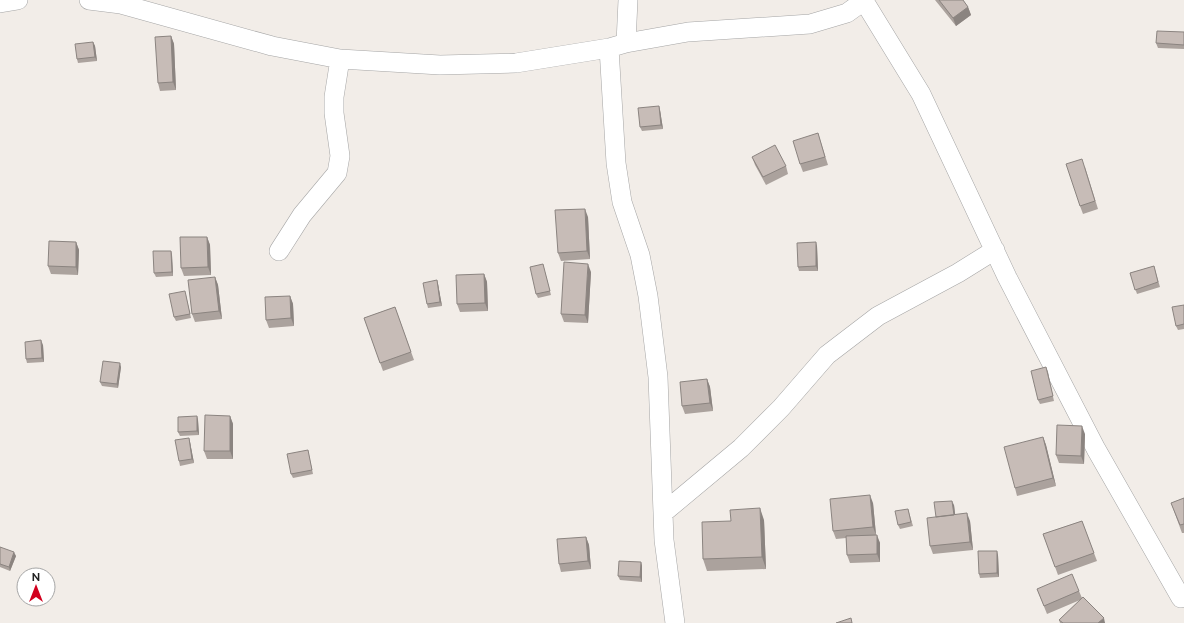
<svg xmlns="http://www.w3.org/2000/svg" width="1184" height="623" viewBox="0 0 1184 623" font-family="Raleway,sans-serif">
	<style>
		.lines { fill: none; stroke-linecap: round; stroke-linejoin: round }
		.minor-casing { stroke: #a5a5a5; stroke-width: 20 }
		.minor { stroke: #fff; stroke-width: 19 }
		.wall { fill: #aba29d }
		.shaded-wall { fill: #8b8480 }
		.building { fill: #c7bcb7; stroke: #8b8480 }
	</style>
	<rect width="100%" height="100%" fill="#f2ede8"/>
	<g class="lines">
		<defs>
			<path id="minor" d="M 89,0 L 121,4 L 272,46 L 340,59 L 440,65 L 516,63 L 609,48 L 626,43 L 688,32 L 810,24 L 847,13 L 865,0
				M 864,1 L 921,94 L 1007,277 L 1096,449 L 1181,598
				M 0,3 L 18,0
				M 626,43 L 628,0
				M 609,48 L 616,163 L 622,202 L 640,255 L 648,296 L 658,377 L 664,540 L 675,623
				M 279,251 L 302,215 L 337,173 L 340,156 L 334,113 L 334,97 L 340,59
				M 663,513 L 741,448 L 781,408 L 827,355 L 878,316 L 958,273 L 995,250"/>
		</defs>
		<use href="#minor" class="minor-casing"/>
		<use href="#minor" class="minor"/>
	</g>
	<path class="wall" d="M 935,0 L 963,0 L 968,7 L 971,15 L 956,26 Z
		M 1184,32 L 1184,49 L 1158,48 L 1156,43 Z
		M 171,36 L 174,44 L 176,90 L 160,91 L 158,83 Z
		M 93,42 L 95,46 L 97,61 L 78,63 L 77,59 Z
		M 659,106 L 660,110 L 663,129 L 642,131 L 640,127 Z
		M 818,133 L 828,165 L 803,172 L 800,164 Z
		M 752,157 L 786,166 L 788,174 L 766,185 L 755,165 Z
		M 1085,167 L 1098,209 L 1083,214 L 1080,206 Z
		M 588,217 L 590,259 L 561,261 L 558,253 Z
		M 207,237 L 210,245 L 211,275 L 184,276 L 181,268 Z
		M 76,242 L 79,250 L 78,275 L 51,274 L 48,266 Z
		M 817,246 L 818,271 L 799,271 L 798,267 Z
		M 171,251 L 172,255 L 173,276 L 156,277 L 154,273 Z
		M 543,264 L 551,295 L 538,298 L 536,294 Z
		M 1154,266 L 1160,287 L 1137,294 L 1130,273 Z
		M 591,272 L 588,323 L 564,322 L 561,314 Z
		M 484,274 L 487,282 L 488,311 L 460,312 L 457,304 Z
		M 215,277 L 218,285 L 222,319 L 195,322 L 192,314 Z
		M 437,280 L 438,284 L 442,306 L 428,308 L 427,304 Z
		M 186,295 L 191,318 L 176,321 L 174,317 Z
		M 290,296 L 293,304 L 294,326 L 269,328 L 266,320 Z
		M 1184,305 L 1184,329 L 1178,330 L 1176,326 Z
		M 395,307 L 414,360 L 383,371 L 364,318 Z
		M 43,345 L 44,362 L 27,363 L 26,359 Z
		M 121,367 L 118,388 L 102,386 L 100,382 Z
		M 1046,367 L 1054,401 L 1040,404 L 1038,400 Z
		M 707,379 L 710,387 L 713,411 L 685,414 L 682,406 Z
		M 197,416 L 198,420 L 199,435 L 180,436 L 178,432 Z
		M 230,416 L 233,424 L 233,459 L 207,459 L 204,451 Z
		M 1085,434 L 1084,464 L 1059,463 L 1056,455 Z
		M 1043,437 L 1046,445 L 1056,486 L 1017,496 L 1015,488 Z
		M 189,438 L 190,442 L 194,463 L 180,466 L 179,461 Z
		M 308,450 L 313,474 L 293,478 L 291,474 Z
		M 1184,498 L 1184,533 L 1182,533 L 1171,503 Z
		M 873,503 L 876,535 L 880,543 L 880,562 L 850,563 L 847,555 L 846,538 L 836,539 L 833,531 Z
		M 954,505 L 955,514 L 970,521 L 973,550 L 933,554 L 930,546 L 936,517 Z
		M 908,509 L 913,526 L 900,529 L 898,525 Z
		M 764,520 L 766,569 L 707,571 L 703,559 Z
		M 1082,521 L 1097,561 L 1058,575 L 1043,534 Z
		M 586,537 L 589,545 L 591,569 L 561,572 L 559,564 Z
		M 0,547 L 16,556 L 10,571 L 0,567 Z
		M 998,555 L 999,577 L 980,578 L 979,574 Z
		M 641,562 L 642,566 L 642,582 L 620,580 L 618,576 Z
		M 1037,589 L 1079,591 L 1082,598 L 1105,623 L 1060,623 L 1059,620 L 1080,600 L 1047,614 Z"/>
	<path class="shaded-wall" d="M 968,7 L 971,15 L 956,26 L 953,18 Z
		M 171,36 L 174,44 L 176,90 L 173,82 Z
		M 93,42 L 95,46 L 97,61 L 95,57 Z
		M 659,106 L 660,110 L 663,129 L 661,125 Z
		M 585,209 L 588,217 L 590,259 L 587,251 Z
		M 207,237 L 210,245 L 211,275 L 208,267 Z
		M 76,242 L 79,250 L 78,275 L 76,267 Z
		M 816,242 L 817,246 L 818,271 L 816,266 Z
		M 171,251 L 172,255 L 173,276 L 172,272 Z
		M 588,264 L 591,272 L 588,323 L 585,315 Z
		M 484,274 L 487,282 L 488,311 L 485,303 Z
		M 215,277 L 218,285 L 222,319 L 219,311 Z
		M 437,280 L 438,284 L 442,306 L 440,302 Z
		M 290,296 L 293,304 L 294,326 L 291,318 Z
		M 41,340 L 43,345 L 44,362 L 42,358 Z
		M 120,363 L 121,367 L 118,388 L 117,384 Z
		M 1046,367 L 1048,372 L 1054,401 L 1053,396 Z
		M 707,379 L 710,387 L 713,411 L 710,403 Z
		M 197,416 L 198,420 L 199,435 L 197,431 Z
		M 230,416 L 233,424 L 233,459 L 230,451 Z
		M 1082,426 L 1085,434 L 1084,464 L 1081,456 Z
		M 1043,437 L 1046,445 L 1056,486 L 1053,478 Z
		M 189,438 L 190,442 L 194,463 L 192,459 Z
		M 870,495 L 873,503 L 876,535 L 873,527 Z
		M 952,501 L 954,505 L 956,521 L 954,517 Z
		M 760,508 L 764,520 L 766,569 L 762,557 Z
		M 967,513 L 970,521 L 973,550 L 970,542 Z
		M 877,535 L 880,543 L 880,562 L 877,554 Z
		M 586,537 L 589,545 L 591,569 L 588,561 Z
		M 997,551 L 998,555 L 999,577 L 997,573 Z
		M 14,552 L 16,556 L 10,571 L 9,567 Z
		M 641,562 L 642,566 L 642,582 L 640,577 Z
		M 1104,618 L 1105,623 L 1098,623 Z"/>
	<path class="building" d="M 939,0 L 963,0 L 968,7 L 953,18 Z
		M 1157,31 L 1184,32 L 1184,45 L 1156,43 Z
		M 171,36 L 173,82 L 158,83 L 155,37 Z
		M 93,42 L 95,57 L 77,59 L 75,44 Z
		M 659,106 L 661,125 L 640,127 L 638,108 Z
		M 818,133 L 825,157 L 800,164 L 793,141 Z
		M 775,145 L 786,166 L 763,177 L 752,157 Z
		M 1082,159 L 1095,201 L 1080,206 L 1066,164 Z
		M 585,209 L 587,251 L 558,253 L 555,210 Z
		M 180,237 L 207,237 L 208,267 L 181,268 Z
		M 49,241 L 76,242 L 76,267 L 48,266 Z
		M 816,242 L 816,266 L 798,267 L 797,243 Z
		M 153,251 L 171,251 L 172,272 L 154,273 Z
		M 564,262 L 588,264 L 585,315 L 561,314 Z
		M 543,264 L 550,291 L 536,294 L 530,267 Z
		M 1154,266 L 1158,282 L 1135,290 L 1130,273 Z
		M 484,274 L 485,303 L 457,304 L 456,275 Z
		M 215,277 L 219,311 L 192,314 L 188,280 Z
		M 437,280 L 440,302 L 427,304 L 423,283 Z
		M 185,291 L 190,314 L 174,317 L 169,294 Z
		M 290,296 L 291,318 L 266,320 L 265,297 Z
		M 1184,305 L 1184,324 L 1176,326 L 1172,307 Z
		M 395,307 L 411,352 L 380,363 L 364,318 Z
		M 41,340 L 42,358 L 26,359 L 25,342 Z
		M 103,361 L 120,363 L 117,384 L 100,382 Z
		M 1046,367 L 1053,396 L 1038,400 L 1031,371 Z
		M 707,379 L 710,403 L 682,406 L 680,382 Z
		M 205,415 L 230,416 L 230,451 L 204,451 Z
		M 197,416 L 197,431 L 178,432 L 178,417 Z
		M 1057,425 L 1082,426 L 1081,456 L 1056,455 Z
		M 1043,437 L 1053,478 L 1015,488 L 1004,447 Z
		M 189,438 L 192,459 L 179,461 L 175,440 Z
		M 308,450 L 312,470 L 291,474 L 287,454 Z
		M 870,495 L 873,527 L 833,531 L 830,499 Z
		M 1184,498 L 1184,524 L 1180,525 L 1171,503 Z
		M 952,501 L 954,515 L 936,517 L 934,502 Z
		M 760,508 L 762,557 L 703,559 L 702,522 L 731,521 L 730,510 Z
		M 908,509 L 911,522 L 898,525 L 895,511 Z
		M 967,513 L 970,542 L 930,546 L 927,518 Z
		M 1082,521 L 1094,553 L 1055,567 L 1043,534 Z
		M 877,535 L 877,554 L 847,555 L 846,536 Z
		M 586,537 L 588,561 L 559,564 L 557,539 Z
		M 0,547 L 14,552 L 9,567 L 0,564 Z
		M 978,551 L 997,551 L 997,573 L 979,574 Z
		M 619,561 L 641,562 L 640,577 L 618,576 Z
		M 1072,574 L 1079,591 L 1044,606 L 1037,589 Z
		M 1083,597 L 1104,618 L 1098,623 L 1063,623 L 1059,620 Z
		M 851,618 L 852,623 L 836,623 Z"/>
	<g transform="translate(36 587)"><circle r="19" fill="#ffffff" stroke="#a6a6a6"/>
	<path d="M0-3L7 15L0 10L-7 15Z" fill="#d2001e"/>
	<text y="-6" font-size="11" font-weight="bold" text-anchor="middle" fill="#212121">N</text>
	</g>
</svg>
